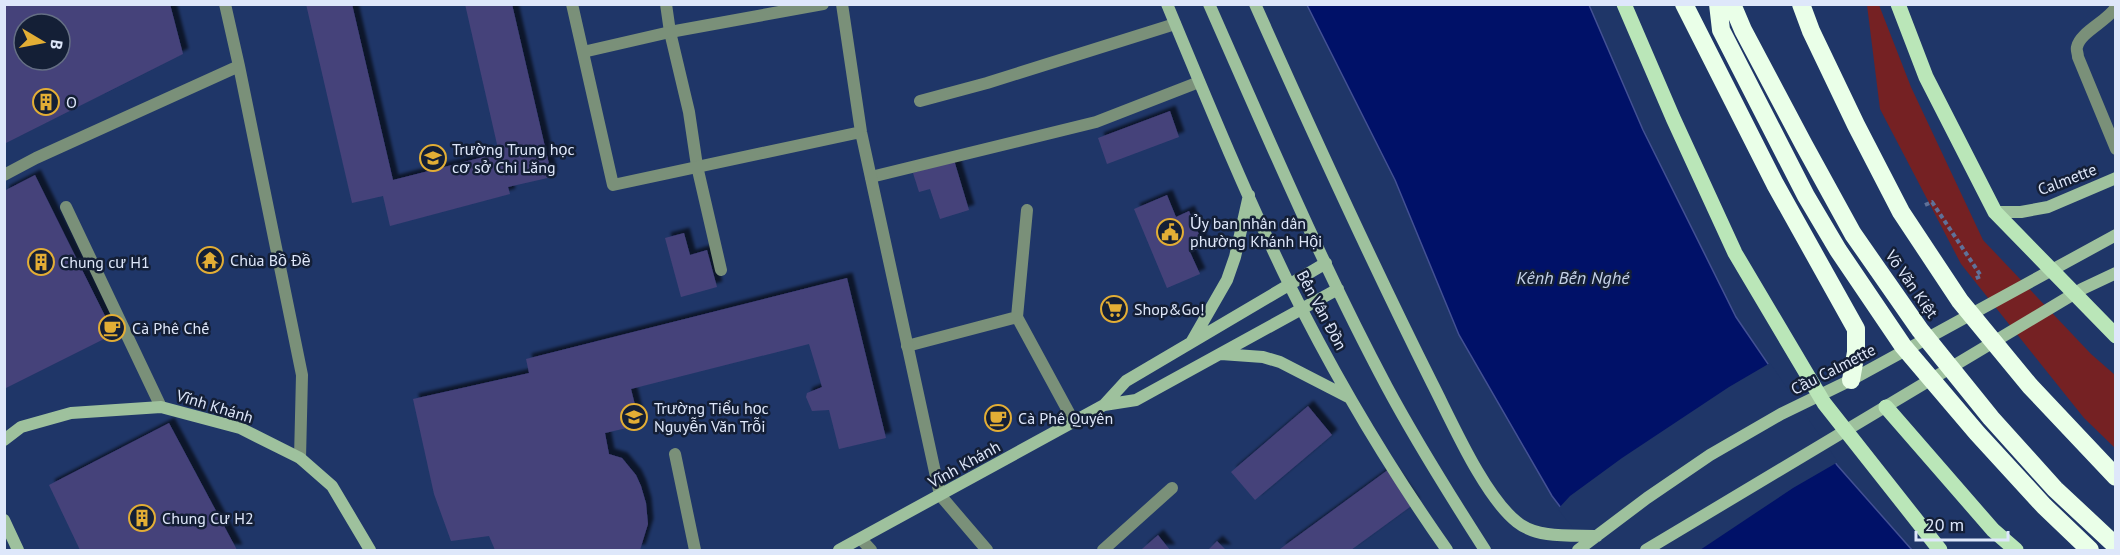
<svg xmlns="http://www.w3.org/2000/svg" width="2120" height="555" viewBox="0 0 2120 555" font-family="'PT Sans',sans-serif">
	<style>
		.green { fill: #752123 }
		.water { fill: #001168; stroke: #435194; stroke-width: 1.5 }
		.pier { fill: #1f3668 }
		.building { fill: #45427a; fill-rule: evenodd; filter: url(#shadow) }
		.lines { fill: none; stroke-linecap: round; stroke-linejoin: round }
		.path { stroke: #5f7199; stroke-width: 4; stroke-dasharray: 4.5 3; stroke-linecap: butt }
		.lane { stroke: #7a9079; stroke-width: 12 }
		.street { stroke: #7a9079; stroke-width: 12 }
		.secondary { stroke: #9ec19d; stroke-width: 12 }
		.primary { stroke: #bae6b8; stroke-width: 15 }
		.highway { stroke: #eaffe8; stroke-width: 18 }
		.labels { text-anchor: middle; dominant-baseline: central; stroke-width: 5; stroke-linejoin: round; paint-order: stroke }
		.poi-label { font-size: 16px; fill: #dee7fa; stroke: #141f36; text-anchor: start }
		.street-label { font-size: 16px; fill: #dee7fa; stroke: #141f36 }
		.water-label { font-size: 18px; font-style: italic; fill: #c5d2e9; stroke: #141f36 }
	</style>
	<defs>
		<filter id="shadow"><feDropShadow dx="5.5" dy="-5.5" stdDeviation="1.5" flood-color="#0009"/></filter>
	</defs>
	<rect width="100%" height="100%" fill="#1f3668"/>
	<path class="green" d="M 1867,5 L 1879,5 L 1911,87 L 1983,240 L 2091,354 L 2115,375 L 2115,448 L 2084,418 L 1961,264 L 1880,109 Z"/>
	<path class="water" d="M 1307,5 L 1589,5 L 1643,130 L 1736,317 L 1837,465 L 1912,550 L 1593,550 L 1552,496 L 1459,335 L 1395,180 Z"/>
	<path class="pier" d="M 1770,363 L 1838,462 L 1793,488 L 1700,550 L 1590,550 L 1558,509 L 1570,496 L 1622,458 L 1729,387 Z"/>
	<path class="building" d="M 4,4 L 170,4 L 183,54 L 4,144 ZM 24,24 L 60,24 L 60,60 L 24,60 Z
		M 306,4 L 352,4 L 393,180 L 499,153 L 465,4 L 512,4 L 552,177 L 508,187 L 510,194 L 390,226 L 383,196 L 352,203 Z
		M 1170,111 L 1179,137 L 1107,164 L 1098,138 Z
		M 954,160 L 969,210 L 940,219 L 930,189 L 919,192 L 913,173 Z
		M 35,175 L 114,334 L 4,389 L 4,191 Z
		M 1167,195 L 1176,217 L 1189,211 L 1204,246 L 1190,252 L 1200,274 L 1167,288 L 1134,209 Z
		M 684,233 L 690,255 L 707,250 L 717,287 L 681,297 L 665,238 Z
		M 847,278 L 886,438 L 839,449 L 829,410 L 812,411 L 806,397 L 807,393 L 822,387 L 809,344 L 631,389 L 640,425 L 605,433 L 609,454 L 622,458 L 636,475 L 641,486 L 646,503 L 648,524 L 640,550 L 495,550 L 489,536 L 451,541 L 434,494 L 413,399 L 529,373 L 526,359 Z
		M 1308,406 L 1332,435 L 1255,500 L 1231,472 Z
		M 169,423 L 237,550 L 80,550 L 49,485 Z
		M 1389,469 L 1414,504 L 1351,550 L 1281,550 L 1280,549 Z
		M 1158,535 L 1170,550 L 1143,550 L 1142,549 Z
		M 1217,541 L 1226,550 L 1208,550 Z"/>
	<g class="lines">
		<path class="path" d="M 1925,205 L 1932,202 L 1981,276 L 1974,279"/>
		<path class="lane" d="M 666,4 L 670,32 L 689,112 L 697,166 L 721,270
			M 2116,7 C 2108,21 2080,32 2077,47 C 2076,50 2078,53 2078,57 L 2116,149
			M 920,101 L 987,83 L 1175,24
			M 871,177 L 1096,122 L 1199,82
			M 66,207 L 161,407
			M 1017,317 L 1027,210
			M 907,346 L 1017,317 L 1074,422
			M 675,454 L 695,550
			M 940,495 L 987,550
			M 861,539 L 871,550
			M 1103,550 L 1172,488"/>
		<path class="street" d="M 225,4 L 239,66 L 302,375 L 300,458
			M 572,4 L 613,185 L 861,132
			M 842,4 L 861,132 L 940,495
			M 583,52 L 670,32 L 823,4
			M 4,175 L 36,158 L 239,66"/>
		<path class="secondary" d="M 1167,4 C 1206,98 1245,193 1289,284 C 1335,377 1388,466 1447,550
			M 1209,4 C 1266,133 1321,263 1387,387 C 1417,443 1451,497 1485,550
			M 1255,4 C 1312,132 1370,259 1432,383 C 1452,422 1484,496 1517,522 C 1538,539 1572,535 1597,536
			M 1995,212 L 2021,212 L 2048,207 L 2116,178
			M 1192,341 L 1227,280 L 1235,257 L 1249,195
			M 1221,354 L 1263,357 L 1280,362 L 1350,398
			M 1104,405 L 1136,400 L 1338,289
			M 4,440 L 21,427 L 71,413 L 161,407 L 240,428 L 300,458 L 332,486 L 370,550
			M 4,520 L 18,550
			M 839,550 L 1104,405 L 1126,381 L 1326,263
			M 1578,550 L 1647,498 L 1710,455 L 1781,414 L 1851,380 L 2116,235
			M 1646,550 L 2082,289 L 2116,273"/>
		<path class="primary" d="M 1624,4 L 1673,118 L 1735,253 L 1824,403 L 1940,550
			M 1898,4 L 1926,77 L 1995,212 L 2116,336
			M 1886,407 L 1993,530 L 2016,550"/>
		<path class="highway" d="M 1684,4 L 1775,184 L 1856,329 L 1856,352 L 1851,380
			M 1718,4 L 1721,30 L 1806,196 L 1838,250 L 1903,346 L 1977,433 L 2044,506 L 2090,550
			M 1732,4 L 1743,30 L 1804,145 L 1853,234 L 1920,330 L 1991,418 L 2055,489 L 2116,546
			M 1801,4 L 1811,31 L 1856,125 L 1901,212 L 1960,301 L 2030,386 L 2116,477"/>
	</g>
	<defs>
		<symbol id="building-ring" viewBox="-11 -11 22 22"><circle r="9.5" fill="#141f36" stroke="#e3ae35" stroke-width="1.5"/><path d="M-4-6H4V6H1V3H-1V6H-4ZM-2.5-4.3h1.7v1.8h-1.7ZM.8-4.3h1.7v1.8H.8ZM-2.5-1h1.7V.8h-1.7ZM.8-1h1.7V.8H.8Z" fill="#e3ae35"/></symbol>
		<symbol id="school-ring" viewBox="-11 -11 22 22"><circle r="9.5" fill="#141f36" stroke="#e3ae35" stroke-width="1.5"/><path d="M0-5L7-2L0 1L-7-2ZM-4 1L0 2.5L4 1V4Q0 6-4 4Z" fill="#e3ae35"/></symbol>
		<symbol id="civic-ring" viewBox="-11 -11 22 22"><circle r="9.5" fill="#141f36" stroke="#e3ae35" stroke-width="1.5"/><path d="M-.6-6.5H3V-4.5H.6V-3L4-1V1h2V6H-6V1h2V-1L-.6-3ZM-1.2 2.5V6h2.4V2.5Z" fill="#e3ae35"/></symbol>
		<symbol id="temple-ring" viewBox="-11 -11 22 22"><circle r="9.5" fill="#141f36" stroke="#e3ae35" stroke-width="1.5"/><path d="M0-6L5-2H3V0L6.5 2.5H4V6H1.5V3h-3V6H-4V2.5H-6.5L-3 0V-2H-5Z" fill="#e3ae35"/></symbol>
		<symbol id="supermarket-ring" viewBox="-11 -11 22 22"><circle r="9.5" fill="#141f36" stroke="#e3ae35" stroke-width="1.5"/><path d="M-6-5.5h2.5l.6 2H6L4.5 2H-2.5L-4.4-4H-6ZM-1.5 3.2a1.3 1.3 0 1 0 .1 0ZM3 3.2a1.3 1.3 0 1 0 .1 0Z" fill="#e3ae35"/></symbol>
		<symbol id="cafe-ring" viewBox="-11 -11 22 22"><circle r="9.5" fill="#141f36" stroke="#e3ae35" stroke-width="1.5"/><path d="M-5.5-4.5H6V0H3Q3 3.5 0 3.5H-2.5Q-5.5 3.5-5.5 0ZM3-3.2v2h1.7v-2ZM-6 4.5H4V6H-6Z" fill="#e3ae35"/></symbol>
	</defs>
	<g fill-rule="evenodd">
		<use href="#building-ring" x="31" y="87" width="30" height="30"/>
		<use href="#school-ring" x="418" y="143" width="30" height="30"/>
		<use href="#civic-ring" x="1155" y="217" width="30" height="30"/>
		<use href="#temple-ring" x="195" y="245" width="30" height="30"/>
		<use href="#building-ring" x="26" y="247" width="30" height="30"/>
		<use href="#supermarket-ring" x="1099" y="294" width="30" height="30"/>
		<use href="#cafe-ring" x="97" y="313" width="30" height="30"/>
		<use href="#school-ring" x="619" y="402" width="30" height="30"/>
		<use href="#cafe-ring" x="983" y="403" width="30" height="30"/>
		<use href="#building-ring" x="127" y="503" width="30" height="30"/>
	</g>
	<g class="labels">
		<g class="poi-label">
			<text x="66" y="102">O</text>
			<text x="452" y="149">Trường Trung học<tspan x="452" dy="18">cơ sở Chi Lăng</tspan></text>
			<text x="1190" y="223">Ủy ban nhân dân<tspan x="1190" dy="18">phường Khánh Hội</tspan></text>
			<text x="230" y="260">Chùa Bồ Đề</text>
			<text x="60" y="262">Chung cư H1</text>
			<text x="1134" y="309">Shop&amp;Go!</text>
			<text x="132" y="328">Cà Phê Chế</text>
			<text x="654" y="408">Trường Tiểu học<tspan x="654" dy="18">Nguyễn Văn Trỗi</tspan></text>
			<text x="1018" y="418">Cà Phê Quyên</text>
			<text x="162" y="518">Chung Cư H2</text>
		</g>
		<g class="street-label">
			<text transform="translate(2067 179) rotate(-21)">Calmette</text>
			<text transform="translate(1912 284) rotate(55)">Võ Văn Kiệt</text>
			<text transform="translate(1322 310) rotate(62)">Bến Vân Đồn</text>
			<text transform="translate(1833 369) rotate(-27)">Cầu Calmette</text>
			<text transform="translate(215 406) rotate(17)">Vĩnh Khánh</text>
			<text transform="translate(964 464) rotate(-29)">Vĩnh Khánh</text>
		</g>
		<g class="water-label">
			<text x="1573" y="277">Kênh Bến Nghé</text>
		</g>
	</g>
	<rect width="2120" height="555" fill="none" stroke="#dee7fa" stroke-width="12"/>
	<g transform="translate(42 42) rotate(100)"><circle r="28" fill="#141f36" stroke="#656f84" stroke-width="1.5"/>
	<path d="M0-4.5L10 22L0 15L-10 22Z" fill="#e3ae35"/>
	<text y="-9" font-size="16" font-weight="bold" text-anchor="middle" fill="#dee7fa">B</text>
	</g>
	<path d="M1916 531v9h92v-9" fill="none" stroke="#dee7fa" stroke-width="3"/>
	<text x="1925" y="531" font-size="18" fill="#dee7fa" stroke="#141f36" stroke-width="4.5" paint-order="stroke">20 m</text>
</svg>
